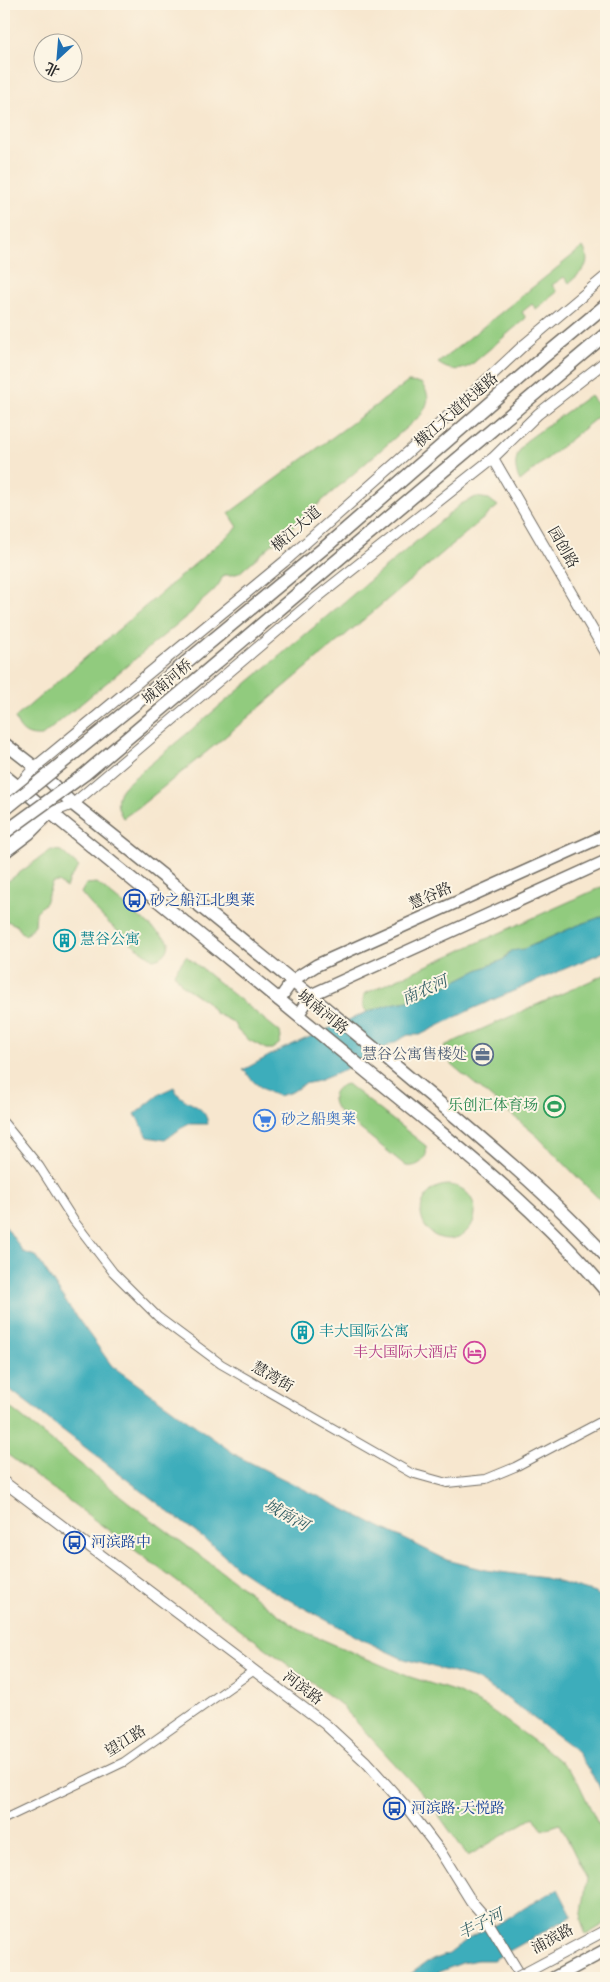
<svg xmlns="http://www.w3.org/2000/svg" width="610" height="1982" viewBox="0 0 610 1982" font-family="'Old Standard TT','Noto Serif SC',serif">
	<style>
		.green { fill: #91cb7e; stroke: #5e7b54 }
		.water { fill: #3eadbb; stroke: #346c73 }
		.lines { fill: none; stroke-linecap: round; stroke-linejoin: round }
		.minor-casing { stroke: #726d64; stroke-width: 10 }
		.tertiary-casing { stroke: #726d64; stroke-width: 12 }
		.secondary-casing { stroke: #726d64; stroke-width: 14 }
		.primary-casing { stroke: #726d64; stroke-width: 15 }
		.trunk-casing { stroke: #726d64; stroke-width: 15 }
		.minor { stroke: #fff; stroke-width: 8 }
		.tertiary { stroke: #fff; stroke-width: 10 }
		.secondary { stroke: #fff; stroke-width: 11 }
		.primary { stroke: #fff; stroke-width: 12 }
		.trunk { stroke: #fff; stroke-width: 12 }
		.tertiary-bridge-casing { stroke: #726d64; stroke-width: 12; stroke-linecap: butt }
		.trunk-bridge-casing { stroke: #726d64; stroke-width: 15; stroke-linecap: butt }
		.tertiary-bridge { stroke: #fff; stroke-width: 10 }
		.trunk-bridge { stroke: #fff; stroke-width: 12 }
		.labels { text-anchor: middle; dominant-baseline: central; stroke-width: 4; stroke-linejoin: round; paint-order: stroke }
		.street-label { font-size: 15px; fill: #2b2b2b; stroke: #fcf5e5 }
		.transit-label { font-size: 15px; fill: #164399; stroke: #fcf5e5; text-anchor: start }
		.culture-label { font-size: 15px; fill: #0d838f; stroke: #fcf5e5; text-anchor: start }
		.service-label { font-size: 15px; fill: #4e5e75; stroke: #fcf5e5; text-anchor: end }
		.leisure-label { font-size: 15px; fill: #27864d; stroke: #fcf5e5; text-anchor: end }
		.shop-label { font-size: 15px; fill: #366cbe; stroke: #fcf5e5; text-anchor: start }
		.hotel-label { font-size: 15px; fill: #b23c85; stroke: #fcf5e5; text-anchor: end }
		.water-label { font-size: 16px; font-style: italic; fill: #335f65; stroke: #fcf5e5 }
	</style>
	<rect width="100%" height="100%" fill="#fcf5e5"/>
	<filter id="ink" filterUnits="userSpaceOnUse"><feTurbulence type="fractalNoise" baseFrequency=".02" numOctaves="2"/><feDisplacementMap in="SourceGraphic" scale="10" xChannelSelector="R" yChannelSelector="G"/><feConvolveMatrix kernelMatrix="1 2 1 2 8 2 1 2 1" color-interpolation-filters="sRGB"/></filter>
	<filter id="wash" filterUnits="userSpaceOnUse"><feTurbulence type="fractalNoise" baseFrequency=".0096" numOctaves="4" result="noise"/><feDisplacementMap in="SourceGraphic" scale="20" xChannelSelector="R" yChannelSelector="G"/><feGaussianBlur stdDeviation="1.12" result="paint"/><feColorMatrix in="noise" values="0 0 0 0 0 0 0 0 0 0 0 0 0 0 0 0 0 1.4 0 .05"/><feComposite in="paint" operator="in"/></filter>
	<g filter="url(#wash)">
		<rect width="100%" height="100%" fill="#f7e7cf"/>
		<path class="green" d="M 583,247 C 593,265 582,271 569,283 L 564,277 L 552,285 L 557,292 L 536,309 L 532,304 L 522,312 L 526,318 L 471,365 C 460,372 449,371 438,363 Z
			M 408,382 L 421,383 C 431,396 429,402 421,415 L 239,573 L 232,575 L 223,575 C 218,593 201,598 192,612 L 42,736 C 27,737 20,732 15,718 L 238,527 L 229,513 Z
			M 590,395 L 600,407 L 606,403 L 606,410 L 520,481 C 512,466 516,453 526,441 Z
			M 476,497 L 489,499 L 498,506 L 226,736 L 139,807 L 123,818 C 116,807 115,798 123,787 L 461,504 Z
			M 51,850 L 61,851 L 79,867 L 69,879 L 66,888 L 58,882 L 52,883 L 45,903 L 36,912 L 35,925 L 25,936 L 16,925 L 7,921 L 4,923 L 4,884 Z
			M 97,883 L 169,941 C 169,952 164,957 153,959 C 126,940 101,918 81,893 L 86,884 Z
			M 606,885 L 606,915 L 576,926 L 524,949 L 508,953 L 503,960 L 480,969 L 419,999 L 391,1004 L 367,1012 L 363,1007 L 364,994 Z
			M 186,956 L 280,1032 L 281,1038 L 279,1044 L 272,1049 L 266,1049 L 249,1040 L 238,1031 L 233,1022 L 215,1013 L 207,1002 L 182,985 L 174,973 Z
			M 606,974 L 606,1206 L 536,1135 L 452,1065 L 444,1046 Z
			M 347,1084 L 426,1146 C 429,1159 418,1168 406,1166 L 338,1111 C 329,1099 332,1087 347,1084 Z
			M421 1212a27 27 0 1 1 54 0a27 27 0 1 1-54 0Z
			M 4,1403 L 132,1505 L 298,1629 L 407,1676 L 457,1692 L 488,1708 L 545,1749 L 563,1764 L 577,1780 L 606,1841 L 606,1923 L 586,1935 L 581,1920 L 587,1879 L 560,1824 L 542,1830 L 534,1817 L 468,1856 L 427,1799 L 339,1703 L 4,1452 Z"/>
		<path class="water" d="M 606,915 L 606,951 L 472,1009 L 420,1035 L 408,1035 L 338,1073 L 318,1081 L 304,1084 L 292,1092 L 278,1096 C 269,1093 261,1088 254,1082 C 250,1079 248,1073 243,1070 L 280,1050 L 367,1012 L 391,1004 L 419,999 L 480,969 L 503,960 L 511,951 L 524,949 L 576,926 Z
			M 174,1087 C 182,1107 205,1101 208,1124 L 187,1124 L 165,1140 L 148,1137 L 135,1114 L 161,1093 Z
			M 4,1224 L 24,1253 L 36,1256 L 68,1305 L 112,1366 L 239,1457 L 447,1560 L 485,1570 L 545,1578 L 595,1593 L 606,1599 L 606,1802 L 598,1784 L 575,1749 L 505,1697 L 476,1679 L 401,1658 L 363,1640 L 269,1589 L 239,1569 L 212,1545 L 4,1385 Z
			M 558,1889 L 572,1916 L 493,1960 L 477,1960 L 462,1963 L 436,1973 L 428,1978 L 405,1978 L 427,1962 L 449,1954 L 470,1937 L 505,1920 L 526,1906 Z"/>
	</g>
	<g filter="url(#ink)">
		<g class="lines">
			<defs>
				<path id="minor" d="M 4,1123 L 39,1166 L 74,1221 L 113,1272 L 158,1317 L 221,1364 L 411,1473 L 447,1483 L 486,1479 L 515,1467 L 606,1419
					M 4,1819 L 124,1762 L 253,1671"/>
				<path id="tertiary" d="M 493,458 L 606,653
					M 13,792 L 35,767 L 284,562 L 433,430 L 525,344 L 606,276
					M 4,842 C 26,825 46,813 73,804 L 315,599 L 493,458 L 538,414 L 606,361
					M 4,1482 L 325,1724 L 366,1762 L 408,1809 L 440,1851 L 471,1901 L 485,1917 L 522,1978"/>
				<path id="secondary" d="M 4,743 L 35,767 L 73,804
					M 4,775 L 47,810
					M 279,1000 L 293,980 L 317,965 L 606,835
					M 298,1015 L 311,995 L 606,861"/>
				<path id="primary" d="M 73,804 C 179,888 283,973 387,1059 C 462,1122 539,1184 606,1256
					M 50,812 C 154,897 257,982 361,1067 C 446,1137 535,1205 606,1291
					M 554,1978 L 606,1950"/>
				<path id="trunk" d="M 330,543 L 541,359 L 606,305
					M 347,552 L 606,334
					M 4,796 L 18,786
					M 4,852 L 29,833 L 50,812"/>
			</defs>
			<use href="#minor" class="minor-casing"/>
			<use href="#tertiary" class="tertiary-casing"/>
			<use href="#secondary" class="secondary-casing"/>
			<use href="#primary" class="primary-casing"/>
			<use href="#trunk" class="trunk-casing"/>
			<use href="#minor" class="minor"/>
			<use href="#tertiary" class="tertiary"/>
			<use href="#secondary" class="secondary"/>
			<use href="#primary" class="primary"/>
			<use href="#trunk" class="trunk"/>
			<defs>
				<path id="tertiary-bridge" d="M 516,1978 L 606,1930"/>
				<path id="trunk-bridge" d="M 4,810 L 161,683 L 330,543
					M 4,833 L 85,774 L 347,552"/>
			</defs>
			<use href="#tertiary-bridge" class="tertiary-bridge-casing"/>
			<use href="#trunk-bridge" class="trunk-bridge-casing"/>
			<use href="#tertiary-bridge" class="tertiary-bridge"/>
			<use href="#trunk-bridge" class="trunk-bridge"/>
		</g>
	</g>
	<defs>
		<symbol id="bus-ring" viewBox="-11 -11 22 22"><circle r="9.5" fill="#fcf5e5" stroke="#1a4fb4" stroke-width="1.5"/><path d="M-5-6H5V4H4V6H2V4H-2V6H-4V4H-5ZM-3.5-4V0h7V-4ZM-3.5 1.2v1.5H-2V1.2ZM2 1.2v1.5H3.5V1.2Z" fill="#1a4fb4"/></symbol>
		<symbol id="building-ring" viewBox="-11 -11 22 22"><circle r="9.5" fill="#fcf5e5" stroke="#0f9aa8" stroke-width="1.5"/><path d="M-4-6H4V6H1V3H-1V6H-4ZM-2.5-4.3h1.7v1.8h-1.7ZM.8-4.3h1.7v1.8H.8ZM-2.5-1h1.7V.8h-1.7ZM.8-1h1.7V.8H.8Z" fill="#0f9aa8"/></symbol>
		<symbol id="office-ring" viewBox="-11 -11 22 22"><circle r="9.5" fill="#fcf5e5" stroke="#5c6f8a" stroke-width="1.5"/><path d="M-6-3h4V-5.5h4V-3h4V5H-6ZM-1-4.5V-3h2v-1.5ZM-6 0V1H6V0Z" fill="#5c6f8a"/></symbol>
		<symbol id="stadium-ring" viewBox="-11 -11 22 22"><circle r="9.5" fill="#fcf5e5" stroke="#2e9e5b" stroke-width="1.5"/><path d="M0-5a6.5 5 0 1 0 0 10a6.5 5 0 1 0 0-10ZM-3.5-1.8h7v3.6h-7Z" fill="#2e9e5b"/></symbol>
		<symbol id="supermarket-ring" viewBox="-11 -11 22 22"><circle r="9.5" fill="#fcf5e5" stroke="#3f7fe0" stroke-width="1.5"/><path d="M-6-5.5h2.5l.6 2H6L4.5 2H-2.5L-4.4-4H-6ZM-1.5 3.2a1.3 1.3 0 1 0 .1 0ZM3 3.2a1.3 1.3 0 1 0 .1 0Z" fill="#3f7fe0"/></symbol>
		<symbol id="hotel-ring" viewBox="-11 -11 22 22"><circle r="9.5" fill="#fcf5e5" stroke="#d1479c" stroke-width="1.5"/><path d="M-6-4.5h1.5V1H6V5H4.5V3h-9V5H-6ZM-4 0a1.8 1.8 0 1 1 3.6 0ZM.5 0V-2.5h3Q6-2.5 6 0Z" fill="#d1479c"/></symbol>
	</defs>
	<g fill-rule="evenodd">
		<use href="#bus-ring" x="122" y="888" width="25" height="25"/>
		<use href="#building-ring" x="52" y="928" width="25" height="25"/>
		<use href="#office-ring" x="470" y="1042" width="25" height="25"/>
		<use href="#stadium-ring" x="542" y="1094" width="25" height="25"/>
		<use href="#supermarket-ring" x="252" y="1108" width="25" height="25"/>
		<use href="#building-ring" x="290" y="1320" width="25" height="25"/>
		<use href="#hotel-ring" x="462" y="1340" width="25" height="25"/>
		<use href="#bus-ring" x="62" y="1530" width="25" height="25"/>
		<use href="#bus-ring" x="382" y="1796" width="25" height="25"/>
	</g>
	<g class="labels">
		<g class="street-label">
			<text transform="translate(457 411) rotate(-41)">横江大道快速路</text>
			<text transform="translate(297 530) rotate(-41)">横江大道</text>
			<text transform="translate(562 548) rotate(60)">园创路</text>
			<text transform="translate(168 683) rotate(-40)">城南河桥</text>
			<text transform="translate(431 897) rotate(-24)">慧谷路</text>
			<text transform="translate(322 1013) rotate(39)">城南河路</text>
			<text transform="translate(272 1378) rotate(30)">慧湾街</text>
			<text transform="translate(302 1689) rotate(37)">河滨路</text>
			<text transform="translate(126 1742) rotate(-32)">望江路</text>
			<text transform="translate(553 1940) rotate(-28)">浦滨路</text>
		</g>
		<g class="transit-label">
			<text x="150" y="901">砂之船江北奥莱</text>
			<text x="91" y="1543">河滨路中</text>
			<text x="411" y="1809">河滨路·天悦路</text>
		</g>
		<g class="culture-label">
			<text x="80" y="940">慧谷公寓</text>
			<text x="319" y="1332">丰大国际公寓</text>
		</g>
		<g class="service-label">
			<text x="467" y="1055">慧谷公寓售楼处</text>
		</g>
		<g class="leisure-label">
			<text x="538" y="1106">乐创汇体育场</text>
		</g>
		<g class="shop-label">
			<text x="281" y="1120">砂之船奥莱</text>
		</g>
		<g class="hotel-label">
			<text x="458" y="1353">丰大国际大酒店</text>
		</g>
		<g class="water-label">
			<text transform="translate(425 991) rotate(-24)">南农河</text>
			<text transform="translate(286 1516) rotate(29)">城南河</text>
			<text transform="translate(481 1925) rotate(-26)">丰子河</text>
		</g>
	</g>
	<rect width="610" height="1982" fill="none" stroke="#fcf5e5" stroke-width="20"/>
	<g transform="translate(58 58) rotate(206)"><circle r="24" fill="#fcf5e5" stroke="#a8a49b"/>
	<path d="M0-4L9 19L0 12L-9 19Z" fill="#1f6fb2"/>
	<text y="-8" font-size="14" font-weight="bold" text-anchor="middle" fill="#2b2b2b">北</text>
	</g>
</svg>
